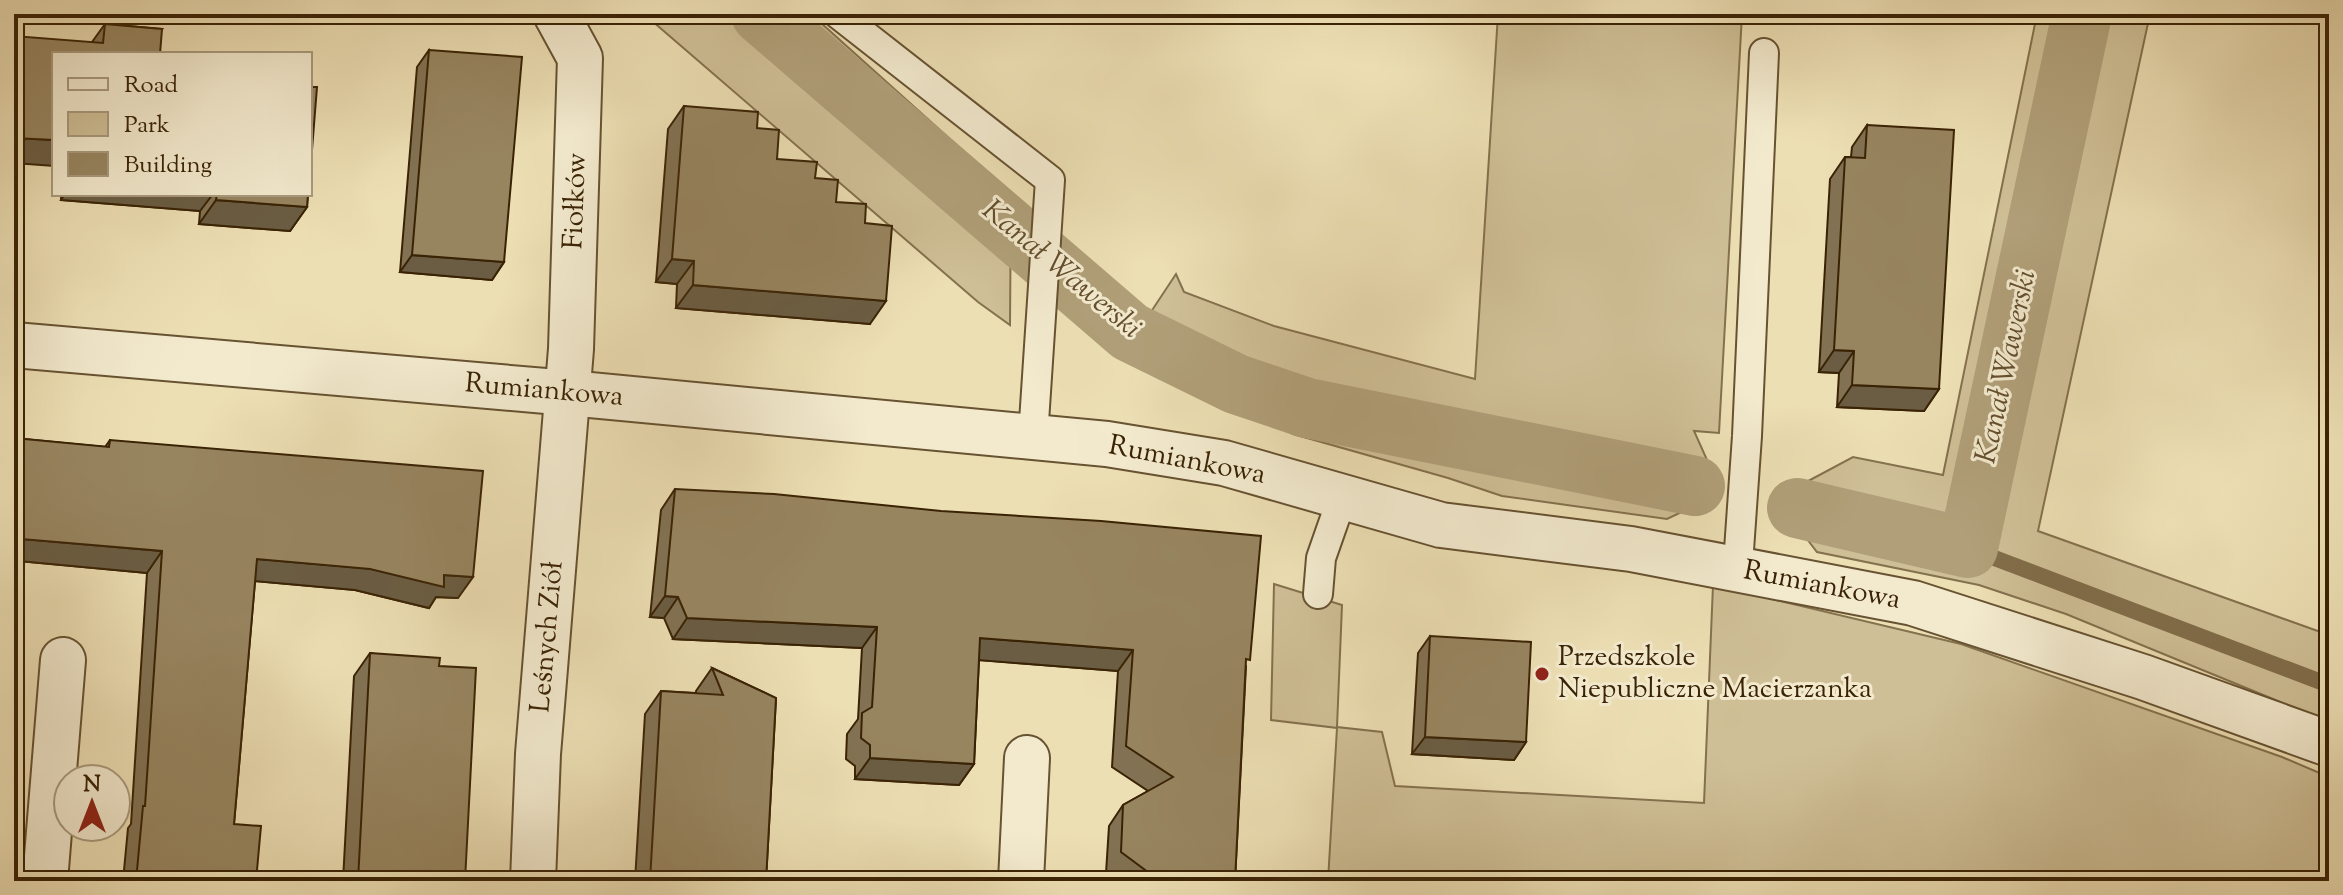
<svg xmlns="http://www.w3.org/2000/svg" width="2343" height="895" font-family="'Sorts Mill Goudy',serif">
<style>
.green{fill:#cfbf96;stroke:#84714e;stroke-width:2}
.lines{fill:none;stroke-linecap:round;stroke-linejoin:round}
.stream{stroke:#816d4a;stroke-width:16}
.canal{stroke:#b09f78;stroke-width:60}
.service-casing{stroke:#675231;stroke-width:32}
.minor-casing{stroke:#675231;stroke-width:48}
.service{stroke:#f3eace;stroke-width:28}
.minor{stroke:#f3eace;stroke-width:44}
.wall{fill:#827253;stroke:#3a2305;stroke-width:2}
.shaded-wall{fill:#6a5d43;stroke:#3a2305;stroke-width:2}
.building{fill:#978560;stroke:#3a2305;stroke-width:2}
.poi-dot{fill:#8f2418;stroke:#f3eace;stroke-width:3}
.labels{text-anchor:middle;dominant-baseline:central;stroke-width:6;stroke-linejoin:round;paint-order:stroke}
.street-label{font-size:28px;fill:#3a2305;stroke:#f3eace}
.poi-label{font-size:28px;fill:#3a2305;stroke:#f3eace;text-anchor:start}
.water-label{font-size:30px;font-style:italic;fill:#634e2d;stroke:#f3eace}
</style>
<rect width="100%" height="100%" fill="#eddfb4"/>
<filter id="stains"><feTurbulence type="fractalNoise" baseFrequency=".0025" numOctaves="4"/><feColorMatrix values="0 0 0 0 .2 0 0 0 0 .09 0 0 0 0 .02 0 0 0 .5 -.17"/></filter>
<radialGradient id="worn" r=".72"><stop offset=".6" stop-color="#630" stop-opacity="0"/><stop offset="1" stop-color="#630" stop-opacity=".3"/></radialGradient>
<g class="green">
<path d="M644 14H811L1011 194 1010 325 978 302Z"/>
<path d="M1498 14H1742L1719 433 1694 431 1712 471 1705 501 1667 519 1502 496 1448 478 1293 434 1127 348 1176 274 1184 292 1274 326 1475 379Z"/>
<path d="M2037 14H2150L2038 531 2329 635V722L2066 614 1979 585 1817 552 1794 522 1797 487 1853 457 1943 475Z"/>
<path d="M1274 584 1342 605 1337 727 1382 732 1395 786 1704 803 1713 585 1961 644 2282 757 2329 777V881H1328L1337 728 1271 720Z"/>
</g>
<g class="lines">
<path class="stream" d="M1968 548 2329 685"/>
<g class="canal">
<path d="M761 14 1130 332 1236 384 1307 408 1695 486"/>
<path d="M1797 508 1968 548 2082 14"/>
</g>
<g class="service-casing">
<g id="service">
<path d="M838 14 1050 180 1033 437"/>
<path d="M1740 570 1739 550 1747 436 1764 53"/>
<path d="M1318 594 1321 558 1342 498"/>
</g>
</g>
<g class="minor-casing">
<g id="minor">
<path d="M14 345 569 393 1107 444 1224 463 1441 525 1631 549 1913 603 2143 677 2329 744"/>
<path d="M45 881 63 660"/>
<path d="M533 881 538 754 571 349 580 58 556 14"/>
<path d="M1021 881 1027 758"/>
</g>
</g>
<use href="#service" class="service"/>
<use href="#minor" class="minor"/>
</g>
<g class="wall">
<path d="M105 24 162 29 14 163 92 42Z"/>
<path d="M429 50 504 262 492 280 400 272 417 67Z"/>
<path d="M684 106 757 128 777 159 815 178 836 202 865 223 870 324 676 308 677 284 656 282 668 129Z"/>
<path d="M1867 125 1939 389 1924 411 1837 407 1839 373 1819 372 1830 179 1845 157H1851L1852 147Z"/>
<path d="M61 194H308L307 207 290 231 199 224 200 211 61 200Z"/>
<path d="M14 438 105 447 110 440 458 598 436 597 429 608 355 590 255 581 234 824 256 881H123L128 828 131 824 147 573 19 561Z"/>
<path d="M675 489 1246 666 1235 881H1116L1106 873 1109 826 1123 805 1148 791 1112 767 1118 671 979 660 974 764 959 785 855 779V766L846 759 847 734 858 719 862 648 673 639 664 618 650 617 661 510Z"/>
<path d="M1430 636 1526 742 1514 760 1412 754 1418 653Z"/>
<path d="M370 653 439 666 465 881H343L354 676Z"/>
<path d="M712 668 776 698 766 881H635L645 714 661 691 696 693V691Z"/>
</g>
<g class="shaded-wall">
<path d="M14 138 54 140V166L14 163Z"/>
<path d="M65 194H213L200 211 61 200Z"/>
<path d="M216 200 307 207 290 231 199 224Z"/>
<path d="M412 255 504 262 492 280 400 272Z"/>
<path d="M672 259 694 261 677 284 656 282Z"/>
<path d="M693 285 886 301 870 324 676 308Z"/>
<path d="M1834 350 1854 351 1839 373 1819 372Z"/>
<path d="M1852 385 1939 389 1924 411 1837 407Z"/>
<path d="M22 539 162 551 147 573 19 561 14 569V550Z"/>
<path d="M257 559 444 575 473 577 458 598 436 597 429 608 355 590 242 580Z"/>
<path d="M665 596 678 597 664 618 650 617Z"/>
<path d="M687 618 877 627 862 648 673 639Z"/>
<path d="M980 638 1133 650 1118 671 965 659Z"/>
<path d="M1425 737 1526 742 1514 760 1412 754Z"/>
<path d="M870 758 974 764 959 785 855 779Z"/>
</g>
<g class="building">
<path d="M105 24 162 29 160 54H54V140L14 138V36L103 43Z"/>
<path d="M429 50 522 57 504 262 412 255Z"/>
<path d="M310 87H317L310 175Z"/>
<path d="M684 106 758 112 757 128 779 130 777 159 817 162 815 178 838 180 836 202 866 204 865 223 892 226 886 301 693 285 694 261 672 259Z"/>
<path d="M1867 125 1954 130 1939 389 1852 385 1854 351 1834 350 1845 157 1865 158Z"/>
<path d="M217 194H308L307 207 216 200Z"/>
<path d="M14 438 109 447 110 440 483 471 473 577 444 575V587L370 569 257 559 234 824 261 826 256 881H136L143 806H145L162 551 22 539 20 560H14Z"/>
<path d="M675 489 774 494 941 511 1101 521 1261 536 1250 660 1246 659 1235 881H1160L1121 852 1123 805 1173 777 1126 746 1133 650 980 638 974 764 870 758V745L861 738 862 713 872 707 877 627 687 618 678 597 665 596Z"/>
<path d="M1430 636 1531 642 1526 742 1425 737Z"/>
<path d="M370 653 440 658 439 666 476 668 465 881H358Z"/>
<path d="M712 668 776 698 766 881H650L661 691 723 695Z"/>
</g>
<circle class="poi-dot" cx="1542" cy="674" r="8"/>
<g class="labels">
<g class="street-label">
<text transform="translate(576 201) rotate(-88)">Fiołków</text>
<text transform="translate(544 391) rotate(5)">Rumiankowa</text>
<text transform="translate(1187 461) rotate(11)">Rumiankowa</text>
<text transform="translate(1822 586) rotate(11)">Rumiankowa</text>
<text transform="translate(548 637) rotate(-85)">Leśnych Ziół</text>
</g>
<g class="poi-label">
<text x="1558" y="658">Przedszkole<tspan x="1558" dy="32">Niepubliczne Macierzanka</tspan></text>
</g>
<g class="water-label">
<text transform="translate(1061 270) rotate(40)">Kanał Wawerski</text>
<text transform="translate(2007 367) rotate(-78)">Kanał Wawerski</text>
</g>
</g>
<rect width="2343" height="895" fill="none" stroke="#eddfb4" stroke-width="48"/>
<rect x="16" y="16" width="2311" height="863" fill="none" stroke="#3a2305" stroke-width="4"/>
<rect x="24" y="24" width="2295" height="847" fill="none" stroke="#3a2305" stroke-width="2"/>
<rect x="52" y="52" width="260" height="144" fill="#f3eace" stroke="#a99a7e" stroke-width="2"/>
<rect x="68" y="78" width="40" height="12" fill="#f3eace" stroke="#a99a7e" stroke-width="2"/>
<text x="124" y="92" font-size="24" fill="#3a2305">Road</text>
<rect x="68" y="112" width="40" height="24" fill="#cfbf96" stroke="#a99a7e" stroke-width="2"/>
<text x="124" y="132" font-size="24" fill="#3a2305">Park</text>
<rect x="68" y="152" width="40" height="24" fill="#978560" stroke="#a99a7e" stroke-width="2"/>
<text x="124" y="172" font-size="24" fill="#3a2305">Building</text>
<g transform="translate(92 803)"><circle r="38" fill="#f3eace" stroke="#a99a7e" stroke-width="2"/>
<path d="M0-6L14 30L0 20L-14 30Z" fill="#8f2418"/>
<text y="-12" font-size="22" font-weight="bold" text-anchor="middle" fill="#3a2305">N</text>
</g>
<rect width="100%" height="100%" filter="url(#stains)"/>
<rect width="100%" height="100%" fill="url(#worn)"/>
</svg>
